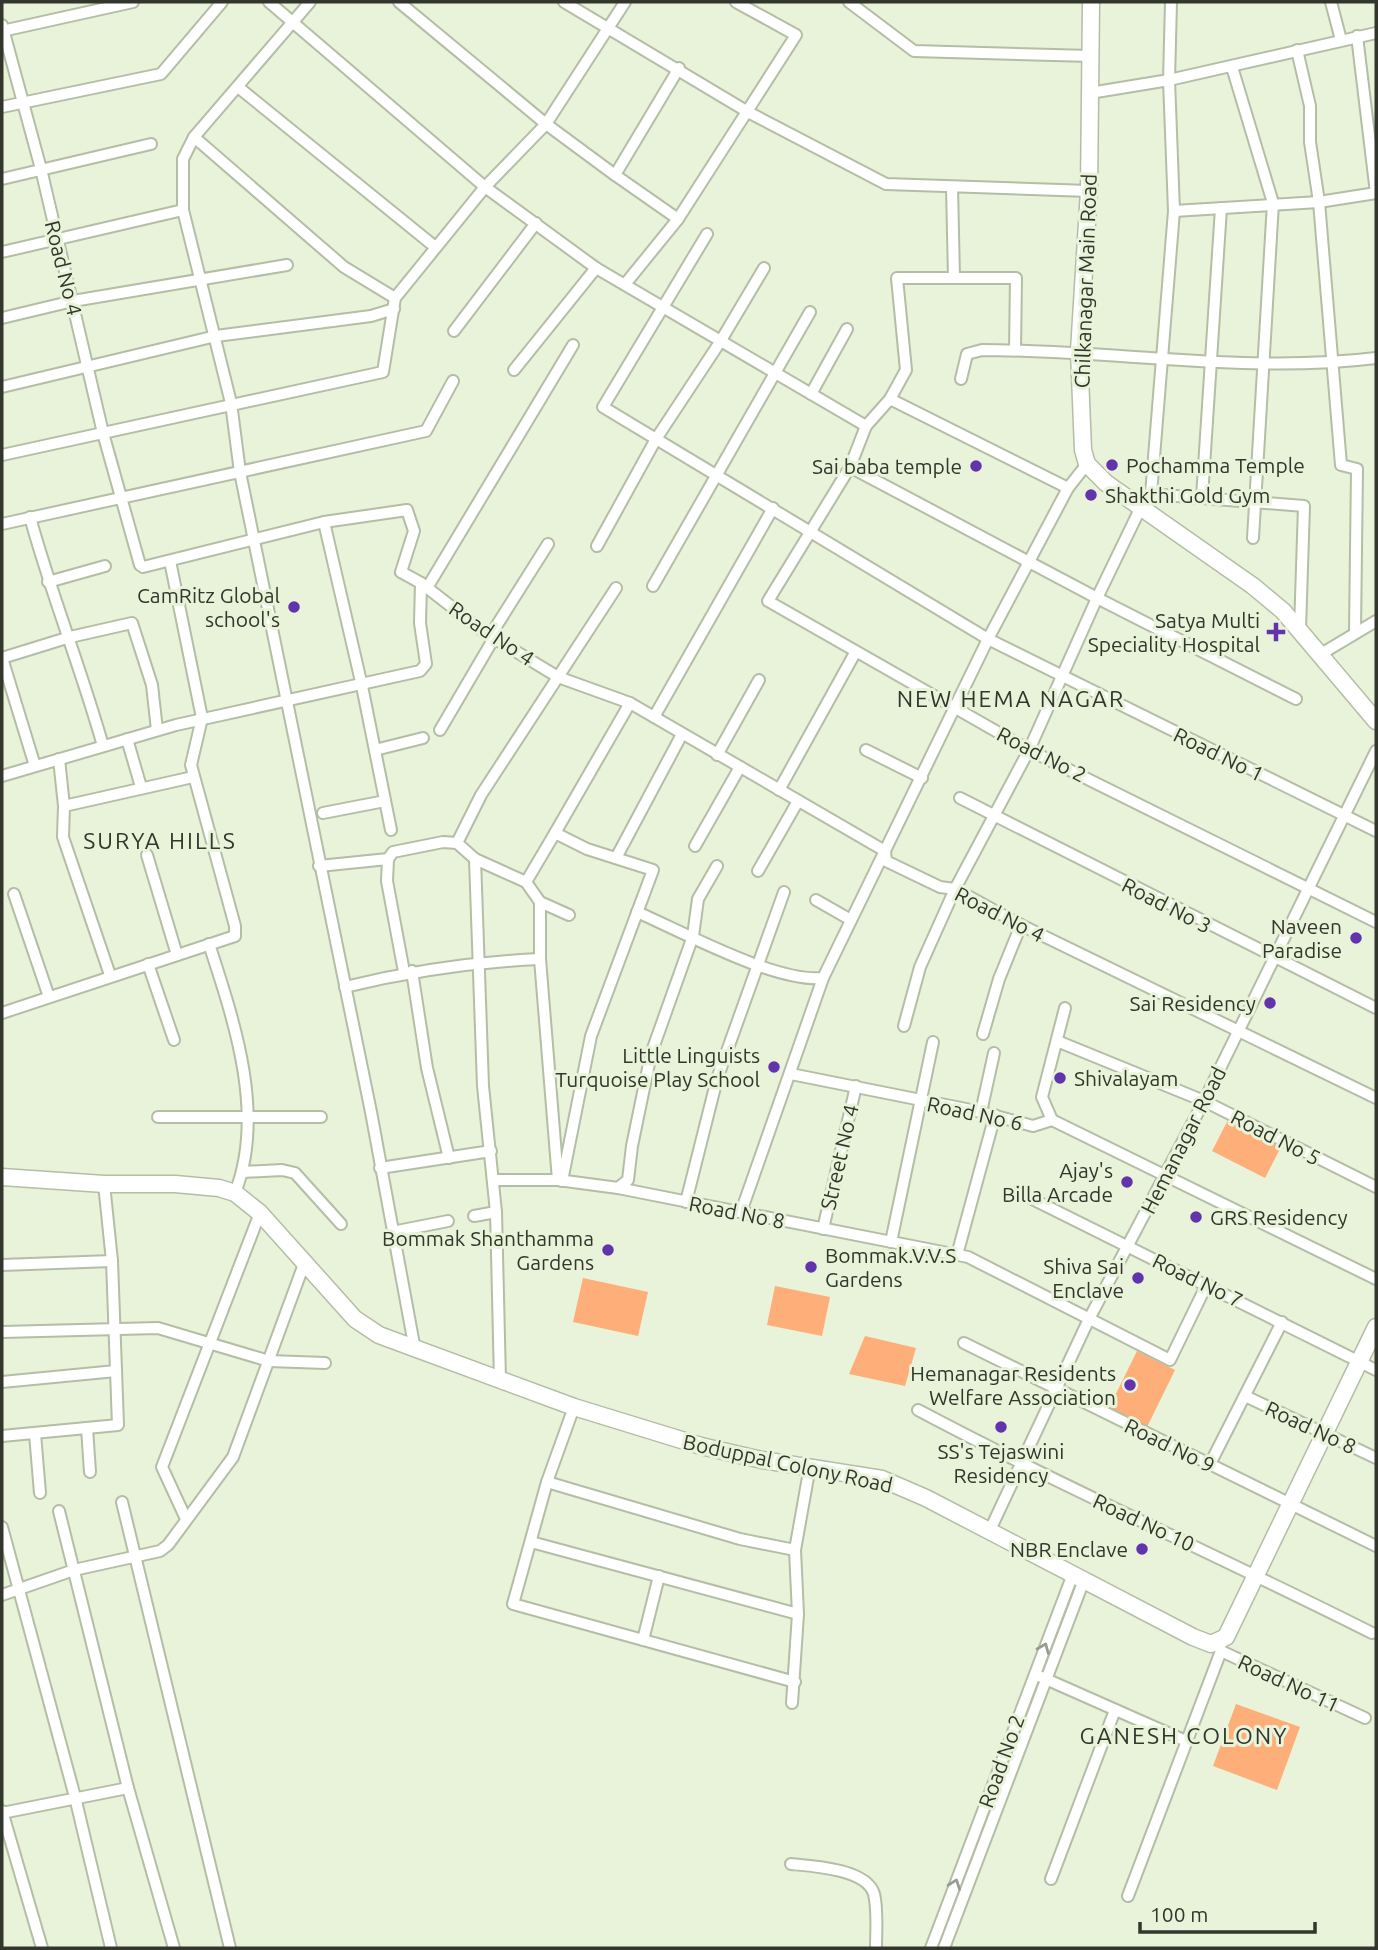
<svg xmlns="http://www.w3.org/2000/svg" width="1378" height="1950" font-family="Ubuntu,sans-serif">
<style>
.green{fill:#fdae79}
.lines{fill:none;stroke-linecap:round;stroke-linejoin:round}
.street-casing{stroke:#b4bda5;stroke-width:14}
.secondary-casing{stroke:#b4bda5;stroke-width:19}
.street{stroke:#fff;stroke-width:10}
.secondary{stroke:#fff;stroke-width:16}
.oneway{stroke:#989a96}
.poi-dot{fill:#6134ac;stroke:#e9f3d9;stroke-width:2.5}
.labels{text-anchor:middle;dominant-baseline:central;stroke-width:6;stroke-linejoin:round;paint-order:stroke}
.street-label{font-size:21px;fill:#32362c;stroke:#e9f3d9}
.poi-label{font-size:21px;fill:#32362c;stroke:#e9f3d9;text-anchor:end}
.neighbourhood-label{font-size:23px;letter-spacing:2px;fill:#32362c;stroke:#e9f3d9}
</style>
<rect width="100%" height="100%" fill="#e9f3d9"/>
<g class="green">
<path d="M1228 1120 1281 1147 1265 1178 1212 1151Z"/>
<path d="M583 1278 648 1292 638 1336 573 1322Z"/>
<path d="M775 1286 830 1297 822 1336 767 1325Z"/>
<path d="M865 1336 916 1348 905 1386 849 1374Z"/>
<path d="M1137 1351 1175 1370 1147 1427 1109 1408Z"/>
<path d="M1236 1704 1300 1727 1277 1790 1213 1766Z"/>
</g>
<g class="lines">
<g class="street-casing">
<g id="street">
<path d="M269 2 485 187 596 268 866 426"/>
<path d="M399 2 546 124 615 175"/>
<path d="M564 2 748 112 886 184 1089 191"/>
<path d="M849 2 914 51 1091 56"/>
<path d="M1331 2 1341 40"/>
<path d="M2 25 41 169 103 433 140 565 143 567 324 522 407 510 414 531 401 572 421 583 484 632 558 677 630 703 885 851 886 861 940 887 955 889 1021 925 1376 1098"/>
<path d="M2 31 133 2"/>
<path d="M1357 36 1376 193"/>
<path d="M1297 50 1310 106V142L1319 202 1341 465 1357 469 1355 632"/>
<path d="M1232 67 1273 203 1253 538"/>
<path d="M238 87 434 246"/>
<path d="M1090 93 1169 80 1376 33"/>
<path d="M2 107 161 74 222 2"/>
<path d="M194 137 344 267 395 298"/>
<path d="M2 179 151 144"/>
<path d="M952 187 954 278"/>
<path d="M183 210 231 403 240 472 371 1112 415 1350"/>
<path d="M1174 211 1319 202 1376 193"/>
<path d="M678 219 796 35 736 2"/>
<path d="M707 234 603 407 988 639 823 978 741 1212"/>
<path d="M2 252 183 210V159L194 137 310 2"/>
<path d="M626 283 678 219 615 175 679 68"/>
<path d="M2 318 73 301 287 265"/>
<path d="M454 331 536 223"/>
<path d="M1015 350 1016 278H897L906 370 890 399 866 426 850 467 768 601 1029 750 1376 922"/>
<path d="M514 370 596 268"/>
<path d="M961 379 967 354 982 350C1114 350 1246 374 1376 358"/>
<path d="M2 387 216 336 371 316 394 309"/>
<path d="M811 394 847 329"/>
<path d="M890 399 1068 488"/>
<path d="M2 455 383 372 395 298 485 187 546 124 625 2"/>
<path d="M1087 464 1068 488 988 639 1376 831"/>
<path d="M850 467 1097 598 1296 699"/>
<path d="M1151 494 1174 211 1169 80 1171 2"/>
<path d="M1202 497 1221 208"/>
<path d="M30 517C51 594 81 668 103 746"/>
<path d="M324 522 362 686 391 830"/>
<path d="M2 524 426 431 453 381"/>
<path d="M597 546 656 439 720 342 764 268"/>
<path d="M48 582 105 566"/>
<path d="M653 586 810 312"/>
<path d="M427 588 573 345"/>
<path d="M490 636 548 544"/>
<path d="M1321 654 1376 621"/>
<path d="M2 658 70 637 132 623 152 685 157 730"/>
<path d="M2 658 35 766"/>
<path d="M654 717 773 508"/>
<path d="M440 730 494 638"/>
<path d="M127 739 141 787"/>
<path d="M375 750 423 738"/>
<path d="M866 750 922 778"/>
<path d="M717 755 759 680"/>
<path d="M59 759 64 806 63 837 110 975"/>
<path d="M2 776 176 725 420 671 426 664 420 623 421 583"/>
<path d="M779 790 855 653"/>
<path d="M960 798 1376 1008"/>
<path d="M64 806 193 777"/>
<path d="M323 813 385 801"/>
<path d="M555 833 630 703"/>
<path d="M457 843 481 795 616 588"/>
<path d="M695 846 740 767"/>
<path d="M147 855 177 955"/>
<path d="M616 858 681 736"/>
<path d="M388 859 387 881 404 972"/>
<path d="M475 859 483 1086 496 1212 500 1380"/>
<path d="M319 866 388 859 393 852 443 842 457 843 475 859 526 882 540 902 569 915"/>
<path d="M758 871 798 801"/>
<path d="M526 882 555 833 587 849 653 870 591 1036 562 1181"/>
<path d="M14 894 49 997"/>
<path d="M816 900 851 920"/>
<path d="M540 902V959L558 1180 618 1188 968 1257 1170 1360 1207 1284"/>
<path d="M637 912C683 932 776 983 823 978"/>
<path d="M209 944C234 1021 266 1114 235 1193"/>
<path d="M148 964 174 1040"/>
<path d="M412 971 427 1068 449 1158"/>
<path d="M345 987C410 971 473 962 540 959"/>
<path d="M2 1013 235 936V926L191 765 202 718 170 561"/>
<path d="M904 1026 920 967 955 889 1029 750 1097 598 1140 509 1151 494 1304 506 1300 629"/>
<path d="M983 1034 999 979 1021 925"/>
<path d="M1057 1041 1204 1101 1376 1187"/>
<path d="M791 1074 981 1112 1033 1126 1052 1120 1376 1279"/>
<path d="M981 1112 994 1053"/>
<path d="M158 1117H321"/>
<path d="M1052 1120 1042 1097 1065 1008"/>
<path d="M380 1168 491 1151"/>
<path d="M243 1172 282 1170 295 1173 341 1224"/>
<path d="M495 1180H558"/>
<path d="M618 1188 628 1180 632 1146 651 1054 693 936 698 899 717 866"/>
<path d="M1018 1192 1376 1370"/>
<path d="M686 1202 717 1079 784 892"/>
<path d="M474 1216 496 1212"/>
<path d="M823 1229 856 1086"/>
<path d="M392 1232 448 1221"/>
<path d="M891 1242 933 1042"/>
<path d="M957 1255 995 1115"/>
<path d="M2 1265 112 1261"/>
<path d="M2 1332 158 1328 269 1361 325 1363"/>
<path d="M964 1343 1376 1546"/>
<path d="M2 1382 116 1371"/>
<path d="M1245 1396 1376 1458"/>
<path d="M574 1407 547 1482 513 1604 795 1682"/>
<path d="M918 1410C1067 1489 1221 1557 1372 1633"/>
<path d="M87 1428 90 1472"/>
<path d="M35 1434 40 1493"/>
<path d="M2 1436 118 1425 112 1261 104 1184"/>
<path d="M1210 1464 1282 1322"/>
<path d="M122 1502 230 1948"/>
<path d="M59 1511 128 1788 174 1948"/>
<path d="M186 1519 162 1467 260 1213"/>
<path d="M2 1527 75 1797 111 1948"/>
<path d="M990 1530 1089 1319 1204 1101 1376 751"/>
<path d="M531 1542 798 1614 795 1550 740 1539 547 1482"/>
<path d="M795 1550 810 1466"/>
<path d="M2 1595 74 1570 160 1551 168 1545 233 1457 304 1264"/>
<path d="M643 1640 659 1576"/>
<path d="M1220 1645 1221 1651 1365 1718"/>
<path d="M1039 1676 1186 1741"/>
<path d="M792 1703 798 1614"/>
<path d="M2 1811 42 1948"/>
<path d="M2 1813 128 1788"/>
<path d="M791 1864C813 1866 867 1869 874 1894 878 1910 876 1932 876 1948"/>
<path d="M1051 1879 1115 1710"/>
<path d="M1128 1896 1221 1651"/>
<path d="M931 1948 1073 1574"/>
<path d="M944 1948 1084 1580"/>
</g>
</g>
<g class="secondary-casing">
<g id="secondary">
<path d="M1091 2 1089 191 1079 351 1083 450 1087 464 1106 483 1253 586 1283 611 1376 721"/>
<path d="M2 1177 104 1184H175L219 1188 235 1193 260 1213 355 1319 379 1335 574 1407 701 1446 762 1460 882 1479 926 1498 1193 1637 1211 1644 1226 1637 1376 1327"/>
</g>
</g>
<use href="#street" class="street"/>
<use href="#secondary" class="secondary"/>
</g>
<defs><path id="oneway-chevron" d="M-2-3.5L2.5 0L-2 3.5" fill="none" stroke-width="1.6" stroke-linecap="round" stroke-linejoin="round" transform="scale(1.75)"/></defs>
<g class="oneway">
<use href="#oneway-chevron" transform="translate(1044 1648) rotate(-68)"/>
<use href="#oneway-chevron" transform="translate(955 1884) rotate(-70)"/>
</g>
<g class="poi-dot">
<circle cx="1112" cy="465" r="7"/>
<circle cx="976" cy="466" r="7"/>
<circle cx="1091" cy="495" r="7"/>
<circle cx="294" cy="607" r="7"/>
<path d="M1272.5 621.5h7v7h7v7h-7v7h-7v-7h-7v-7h7z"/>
<circle cx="1356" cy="938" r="7"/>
<circle cx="1270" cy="1003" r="7"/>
<circle cx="774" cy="1067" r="7"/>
<circle cx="1060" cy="1078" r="7"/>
<circle cx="1127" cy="1182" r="7"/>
<circle cx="1196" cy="1217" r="7"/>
<circle cx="608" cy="1250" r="7"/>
<circle cx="811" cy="1267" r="7"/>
<circle cx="1138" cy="1278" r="7"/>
<circle cx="1130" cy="1385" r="7"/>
<circle cx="1001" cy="1427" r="7"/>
<circle cx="1142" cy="1549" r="7"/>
</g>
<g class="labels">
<g class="street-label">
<text transform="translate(64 268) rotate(76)">Road No 4</text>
<text transform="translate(1085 281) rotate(-88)">Chilkanagar Main Road</text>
<text transform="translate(492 633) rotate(34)">Road No 4</text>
<text transform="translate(1042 754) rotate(27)">Road No 2</text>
<text transform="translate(1219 754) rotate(26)">Road No 1</text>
<text transform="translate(1167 905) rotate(27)">Road No 3</text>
<text transform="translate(1000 914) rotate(27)">Road No 4</text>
<text transform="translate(975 1113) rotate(12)">Road No 6</text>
<text transform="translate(1276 1137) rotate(27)">Road No 5</text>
<text transform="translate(1183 1140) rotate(-63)">Hemanagar Road</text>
<text transform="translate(839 1157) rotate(-77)">Street No 4</text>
<text transform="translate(737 1212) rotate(11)">Road No 8</text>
<text transform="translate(1198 1280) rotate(26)">Road No 7</text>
<text transform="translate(1311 1427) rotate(25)">Road No 8</text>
<text transform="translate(1170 1445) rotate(26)">Road No 9</text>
<text transform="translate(788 1463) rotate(12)">Boduppal Colony Road</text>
<text transform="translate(1144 1522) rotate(25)">Road No 10</text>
<text transform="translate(1289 1683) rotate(25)">Road No 11</text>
<text transform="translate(1001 1761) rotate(-70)">Road No 2</text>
</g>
<g class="poi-label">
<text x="1126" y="465" text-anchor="start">Pochamma Temple</text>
<text x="962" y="466">Sai baba temple</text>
<text x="1105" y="495" text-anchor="start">Shakthi Gold Gym</text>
<text x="280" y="595">CamRitz Global<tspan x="280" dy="24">school's</tspan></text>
<text x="1260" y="620">Satya Multi<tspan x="1260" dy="24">Speciality Hospital</tspan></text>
<text x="1342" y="926">Naveen<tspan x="1342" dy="24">Paradise</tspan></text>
<text x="1256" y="1003">Sai Residency</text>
<text x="760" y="1055">Little Linguists<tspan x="760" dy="24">Turquoise Play School</tspan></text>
<text x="1074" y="1078" text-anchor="start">Shivalayam</text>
<text x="1113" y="1170">Ajay's<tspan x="1113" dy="24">Billa Arcade</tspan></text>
<text x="1210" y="1217" text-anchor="start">GRS Residency</text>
<text x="594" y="1238">Bommak Shanthamma<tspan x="594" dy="24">Gardens</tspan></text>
<text x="825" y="1255" text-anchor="start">Bommak.V.V.S<tspan x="825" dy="24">Gardens</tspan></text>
<text x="1124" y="1266">Shiva Sai<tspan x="1124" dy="24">Enclave</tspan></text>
<text x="1116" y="1373">Hemanagar Residents<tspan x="1116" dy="24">Welfare Association</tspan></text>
<text x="1001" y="1451" text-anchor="middle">SS's Tejaswini<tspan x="1001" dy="24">Residency</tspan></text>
<text x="1128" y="1549">NBR Enclave</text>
</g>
<g class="neighbourhood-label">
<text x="1011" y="698">NEW HEMA NAGAR</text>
<text x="160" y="840">SURYA HILLS</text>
<text x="1184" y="1735">GANESH COLONY</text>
</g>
</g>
<rect width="1378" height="1950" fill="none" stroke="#32362c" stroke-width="7"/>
<path d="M1140 1922v10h175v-10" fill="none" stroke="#32362c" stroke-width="3.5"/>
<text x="1150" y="1922" font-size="21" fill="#32362c" stroke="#e9f3d9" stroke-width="5" paint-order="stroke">100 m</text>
</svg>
